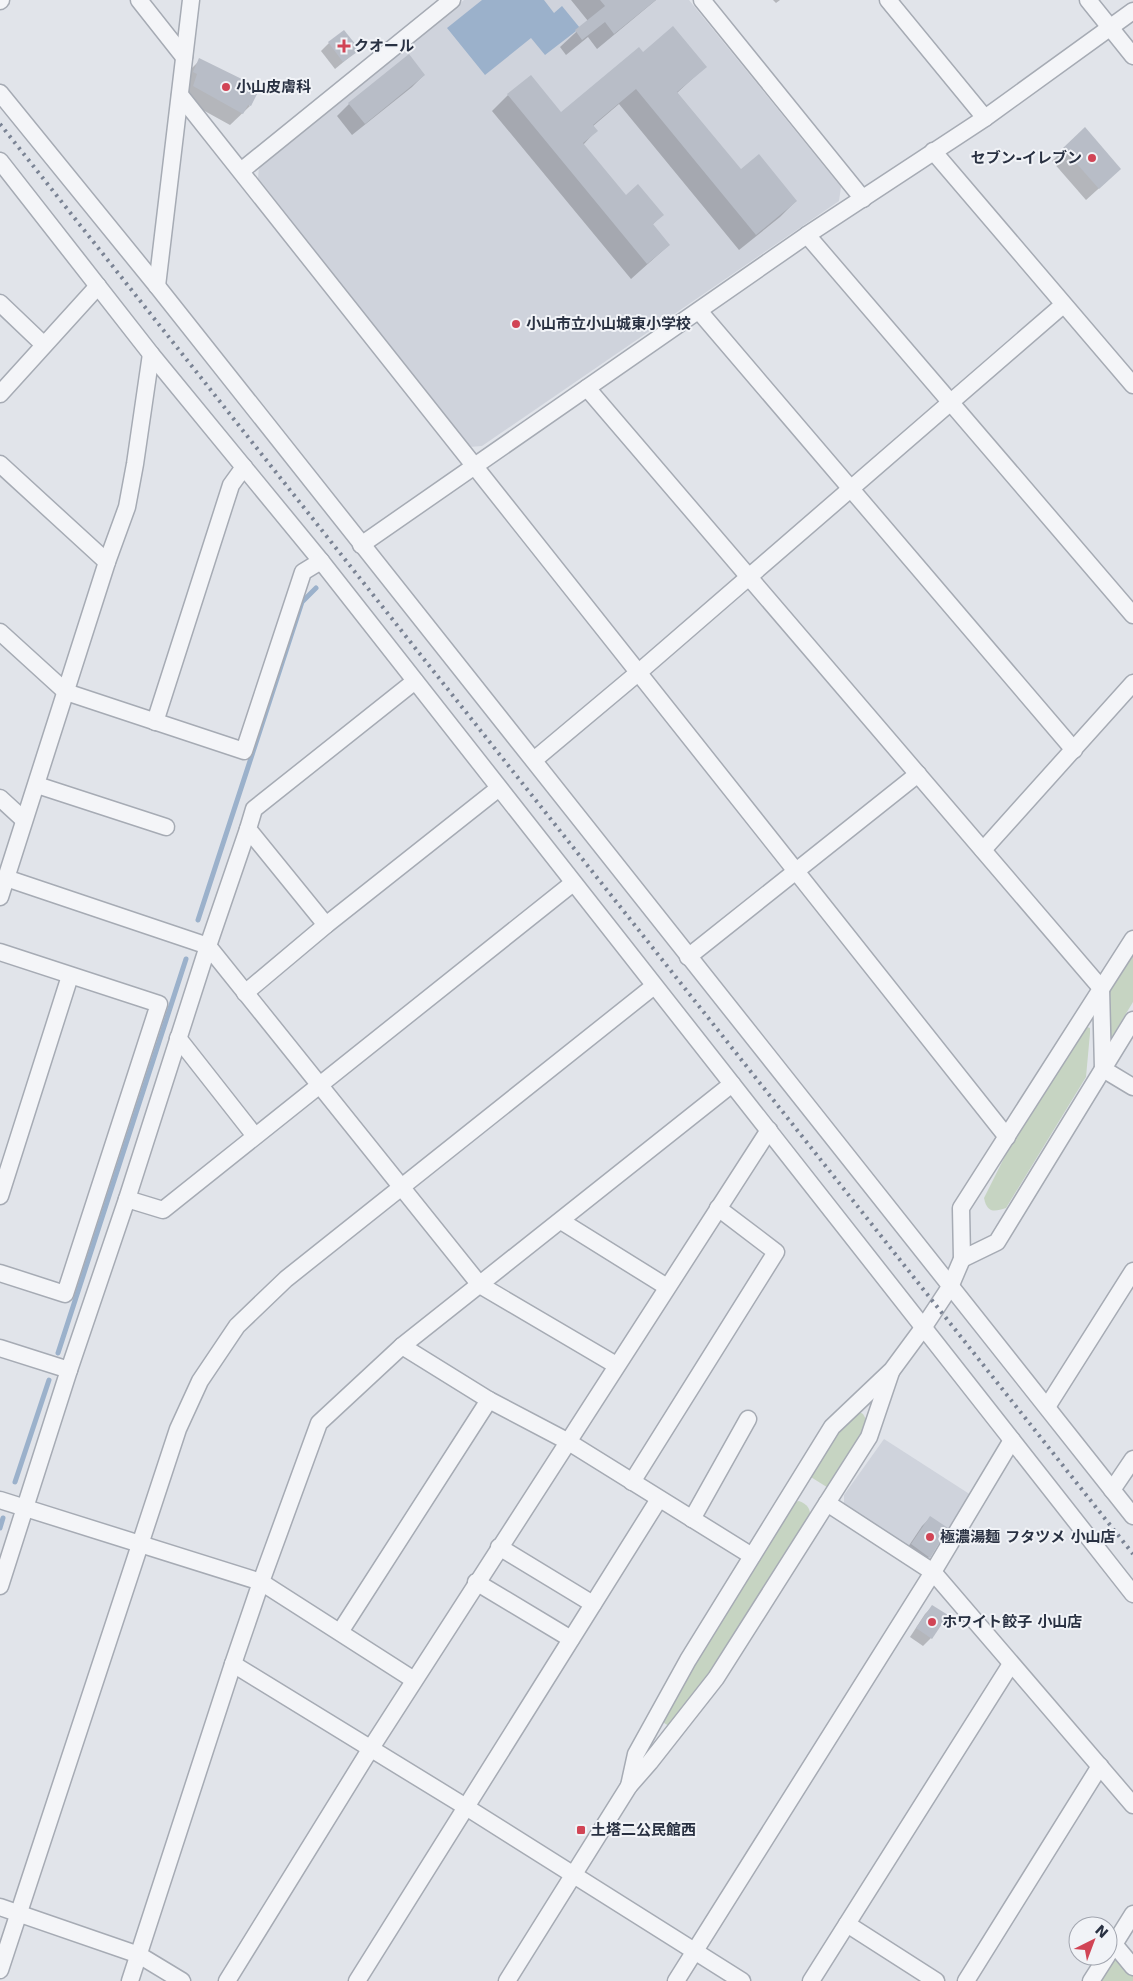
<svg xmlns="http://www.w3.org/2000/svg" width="1133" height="1981" font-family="'DejaVu Sans','Noto Sans JP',sans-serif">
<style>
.built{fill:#cfd3dc}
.green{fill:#c6d4c2}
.water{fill:#9bb1cb}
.shadow{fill:#0003}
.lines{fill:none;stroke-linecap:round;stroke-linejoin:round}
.stream{stroke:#9bb1cb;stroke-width:5}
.building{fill:#b8bdc7}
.minor-casing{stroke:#a6abb4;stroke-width:19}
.minor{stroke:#f4f5f8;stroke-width:16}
.rail{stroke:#7a8394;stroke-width:4;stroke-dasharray:2.5 5;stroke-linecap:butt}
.poi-dot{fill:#d14455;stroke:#f1f3f7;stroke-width:2}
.labels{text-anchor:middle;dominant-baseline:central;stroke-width:4;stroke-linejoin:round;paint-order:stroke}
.poi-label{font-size:15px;font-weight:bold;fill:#293142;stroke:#f1f3f7;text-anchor:start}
</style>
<rect width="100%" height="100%" fill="#e1e4ea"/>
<g class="built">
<path d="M464 0H689L841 187 839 201 482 446 469 447 258 179 259 166Z"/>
<path d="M884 1439 971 1495 928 1561 844 1511V1495Z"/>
</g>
<g class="green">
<path d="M1133 956V1002L1107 1045 1109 993Z"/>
<path d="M1087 1027 1090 1028V1033L1086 1077 1006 1208C994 1212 987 1213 984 1198L1006 1154Z"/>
<path d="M858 1411 863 1414 867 1421 863 1438 830 1489 806 1474 834 1431Z"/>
<path d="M799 1501C809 1505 811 1510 810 1521L709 1679 672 1728 661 1721 789 1503Z"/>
<path d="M1114 1959H1122L1133 1972V1981H1100Z"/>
</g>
<path class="water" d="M482 0H544L554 13 562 6 580 28 545 55 531 38 485 75 447 28Z"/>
<g class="shadow">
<path d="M571 0H656L597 49 588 37 566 55 560 47 588 21Z"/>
<path d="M773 0H780L776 3Z"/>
<path d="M329 43 358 50 335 69 321 51Z"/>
<path d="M642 53 705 67 677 93 741 171 796 201 780 217 739 250 619 104 592 127 596 131 583 145 625 197 662 215 652 225 669 245 631 279 492 111 508 95 561 113Z"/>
<path d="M200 60 250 106 230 125 181 98 188 72Z"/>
<path d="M424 75 412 87 352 135 337 116 349 104Z"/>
<path d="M1064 149 1107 181 1086 200 1052 161Z"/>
<path d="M930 1518 929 1557 921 1565 904 1553 922 1526Z"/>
<path d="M933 1606 931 1638 923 1646 910 1637 925 1614Z"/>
</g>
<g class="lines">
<g class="stream">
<path d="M198 920 302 602 316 588"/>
<path d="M58 1353 186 959"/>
<path d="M15 1482 49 1380"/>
<path d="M0 1528 3 1518"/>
</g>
</g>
<g class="building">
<path d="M600 0H656L614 34 605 22 582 40 575 30 605 6Z"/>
<path d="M673 26 707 67 677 92 741 169 759 154 797 201 756 235 636 89 593 125 598 131 583 143 626 195 638 184 664 215 653 224 670 245 647 264 507 94 531 75 561 112 639 47 643 52Z"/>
<path d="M344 30 360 50 343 62 328 42Z"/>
<path d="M409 54 425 75 365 124 348 103Z"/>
<path d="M199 58 260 88 251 106 248 105 243 114 193 86 197 74 193 72Z"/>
<path d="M1085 127 1121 169 1099 189 1063 148Z"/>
<path d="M930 1516 948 1528 930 1558 911 1544Z"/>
<path d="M932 1605 948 1615 932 1639 916 1628Z"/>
</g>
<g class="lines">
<g class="minor-casing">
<g id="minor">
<path d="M139 0 184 57"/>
<path d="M702 0 863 199"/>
<path d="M888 0 985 118"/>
<path d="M1088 0 1133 56"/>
<path d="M0 1 1 0"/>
<path d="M0 93 157 286 1133 1516"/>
<path d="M180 95 1007 1137"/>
<path d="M933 151 1133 385"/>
<path d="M0 161 151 354 321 561 1133 1594"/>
<path d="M241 171 452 0"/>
<path d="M807 235 1133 615"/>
<path d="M157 286 191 0"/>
<path d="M0 303 44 345"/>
<path d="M699 311 1074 750"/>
<path d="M587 388 1101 988 1103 1069 1133 1087"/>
<path d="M0 394 98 286"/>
<path d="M0 464 107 562"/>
<path d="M361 545 807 235 985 118 1133 11"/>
<path d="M0 632 66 692 244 751 303 572 321 561"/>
<path d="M155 722 231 485 244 467"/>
<path d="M534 760 639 672 1063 305"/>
<path d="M37 785 166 827"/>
<path d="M0 798 24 820"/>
<path d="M983 850 1133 683"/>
<path d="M6 878 208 946 480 1285 616 1365"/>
<path d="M0 897 107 562 127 507 135 464 151 354"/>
<path d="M326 925 248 829 254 809 415 681"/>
<path d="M0 952 159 1004 65 1294 0 1273"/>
<path d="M688 957 918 774"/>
<path d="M245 993 326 925 499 788"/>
<path d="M178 1038 255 1136"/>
<path d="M0 1196 70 976"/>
<path d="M127 1199 163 1210 573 883"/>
<path d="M561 1221 667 1287"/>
<path d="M962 1259 997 1242 1133 1020"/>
<path d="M402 1346 489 1400 567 1441 752 1556"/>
<path d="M0 1348 69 1370"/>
<path d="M1047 1407 1133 1271"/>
<path d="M632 1482 776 1252 718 1208"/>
<path d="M1112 1490 1133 1459"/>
<path d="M0 1500 261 1582 233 1664 130 1981"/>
<path d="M827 1503 933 1572 1133 1805"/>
<path d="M692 1519 748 1419"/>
<path d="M499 1547 593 1604"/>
<path d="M476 1582 571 1639"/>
<path d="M0 1586 69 1370 127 1199 208 946 248 829"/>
<path d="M340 1632 489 1400"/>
<path d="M233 1664 466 1807 742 1981"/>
<path d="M414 1680 261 1582 319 1423 402 1346 732 1084"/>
<path d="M629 1786 636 1754 688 1660 832 1427 892 1370 923 1328 950 1287 962 1259 961 1208 1133 939"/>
<path d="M0 1907 139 1955 182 1981"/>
<path d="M847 1924 936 1981"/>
<path d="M1114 1944 1133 1967"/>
<path d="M1108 1954 1133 1914"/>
<path d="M0 1970 178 1429 200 1381 237 1326 286 1279 654 986"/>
<path d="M227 1981 371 1748 769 1130"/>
<path d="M357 1981 659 1499"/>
<path d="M507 1981 629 1786 650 1762 716 1678 827 1503 869 1437 891 1372"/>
<path d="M676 1981 933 1572 1012 1440"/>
<path d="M811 1981 1011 1664"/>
<path d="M966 1981 1100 1766"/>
<path d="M1091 1981 1107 1956"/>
</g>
</g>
<use href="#minor" class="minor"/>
<path class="rail" d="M0 124 1133 1554"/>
</g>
<g class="poi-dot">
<path d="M341.5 38.5h5v5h5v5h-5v5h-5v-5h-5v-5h5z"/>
<circle cx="226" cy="87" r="5"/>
<circle cx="1092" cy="158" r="5"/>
<circle cx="516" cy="324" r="5"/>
<circle cx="930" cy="1537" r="5"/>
<circle cx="932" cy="1622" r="5"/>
<rect x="576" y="1825" width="10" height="10" rx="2.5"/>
</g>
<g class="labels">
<g class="poi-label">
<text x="354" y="46">クオール</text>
<text x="236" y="87">小山皮膚科</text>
<text x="1082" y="158" text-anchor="end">セブン-イレブン</text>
<text x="526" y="324">小山市立小山城東小学校</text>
<text x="940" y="1537">極濃湯麺 フタツメ 小山店</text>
<text x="942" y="1622">ホワイト餃子 小山店</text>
<text x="591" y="1830">土塔二公民館西</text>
</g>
</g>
<g transform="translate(1093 1941) rotate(42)"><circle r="24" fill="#f1f3f7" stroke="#a1a5af"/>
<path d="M0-4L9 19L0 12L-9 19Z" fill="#d14455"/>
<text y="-8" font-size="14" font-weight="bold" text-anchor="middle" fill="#293142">N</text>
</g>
</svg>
